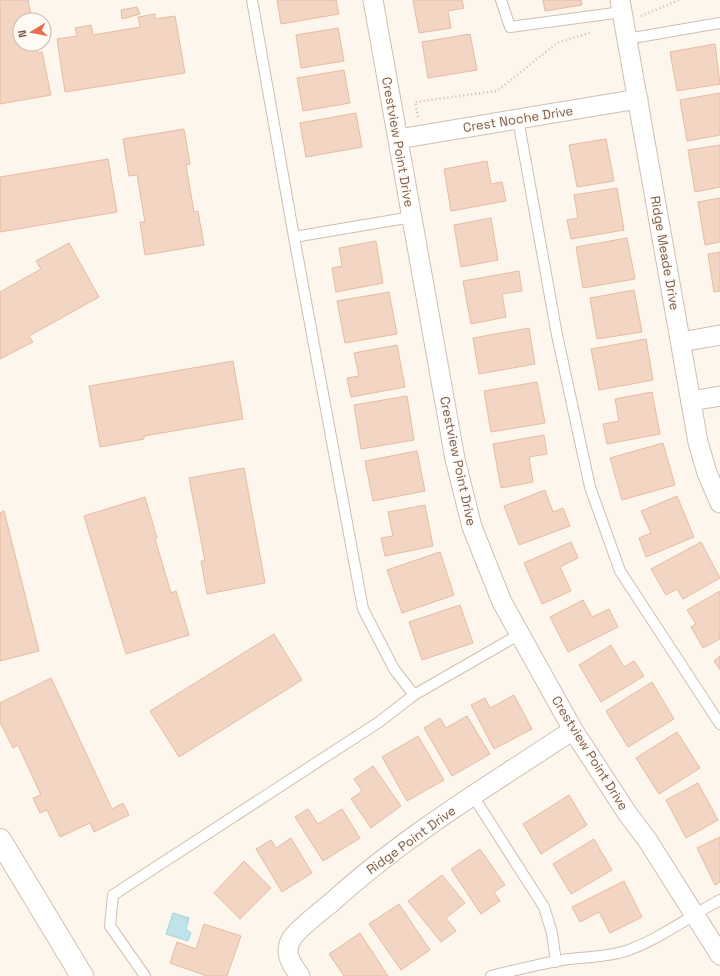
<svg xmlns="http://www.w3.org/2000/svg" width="720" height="976" font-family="'Space Grotesk',sans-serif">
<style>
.water{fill:#bfe3e8;stroke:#a5d3da}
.building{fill:#f3d5c3;stroke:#e6bba3}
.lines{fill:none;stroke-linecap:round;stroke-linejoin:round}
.lane-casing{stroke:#d1beb0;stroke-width:12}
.street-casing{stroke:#d1beb0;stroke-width:21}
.secondary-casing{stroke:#d6c0b0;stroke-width:24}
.path{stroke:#d9b8a5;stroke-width:2.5;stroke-dasharray:1 3;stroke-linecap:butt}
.lane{stroke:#fff;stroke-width:10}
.street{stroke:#fff;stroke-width:19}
.secondary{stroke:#fff;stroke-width:22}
.labels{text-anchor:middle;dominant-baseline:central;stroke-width:3;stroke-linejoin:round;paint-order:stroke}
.street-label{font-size:13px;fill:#7a5c4d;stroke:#fffaf3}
</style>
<rect width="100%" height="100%" fill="#fdf6ec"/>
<path class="water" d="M173 913 189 918 186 929 191 933 188 941 166 934Z"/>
<g class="building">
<path d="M0 0H28L32 20H20V44H36L38 53 42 52 51 95 0 104Z"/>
<path d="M277 0H336L339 14 281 24Z"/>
<path d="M413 0H462L464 8 448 11 451 28 419 33Z"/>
<path d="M543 0H581L582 5 545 11Z"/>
<path d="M137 7 140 14 122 19 121 10Z"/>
<path d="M155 14V19L175 16 185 73 65 92 57 39 77 36 75 28 91 25 93 35 140 27 138 17Z"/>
<path d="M338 28 344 61 301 68 296 35Z"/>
<path d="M470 34 477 70 428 78 422 42Z"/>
<path d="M715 44 720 84 677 91 670 52Z"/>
<path d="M344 70 350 103 303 111 297 78Z"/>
<path d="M720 93V135L687 141 680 100Z"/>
<path d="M356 113 362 147 306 157 300 123Z"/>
<path d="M184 129 190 164 186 165 194 212 198 211 204 245 145 255 140 222H145L137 175 129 176 123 139Z"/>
<path d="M606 139 614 181 577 187 569 145Z"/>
<path d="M720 145V187L695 192 688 150Z"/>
<path d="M108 159 117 212 0 232V177Z"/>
<path d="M487 161 491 184 502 182 506 201 451 211 444 169Z"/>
<path d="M617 188 624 230 571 239 567 220 578 218 574 195Z"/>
<path d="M720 198V242L705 245 698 202Z"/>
<path d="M491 218 498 260 461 267 454 225Z"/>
<path d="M627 238 635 279 583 288 576 247Z"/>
<path d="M376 241 383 283 336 292 332 268 342 266 339 248Z"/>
<path d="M69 243 99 297 29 336 33 342 0 359V292L41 269 36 261Z"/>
<path d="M720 252V291L714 292 708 254Z"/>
<path d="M519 271 522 291 502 294 506 317 471 324 463 281Z"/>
<path d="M634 290 642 332 597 339 590 298Z"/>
<path d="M389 292 397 334 345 343 337 301Z"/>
<path d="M529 328 535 364 479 374 473 338Z"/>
<path d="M646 339 653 380 599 390 591 349Z"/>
<path d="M397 345 405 387 351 397 347 378 359 376 354 353Z"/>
<path d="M233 361 243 419 144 436V439L100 447 89 386Z"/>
<path d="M537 382 545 423 491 432 484 391Z"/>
<path d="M652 392 660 434 607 444 603 424 619 421 615 399Z"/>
<path d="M407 396 414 440 361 449 354 405Z"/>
<path d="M544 435 547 454 529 457 533 482 501 488 493 444Z"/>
<path d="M663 443 675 485 622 500 610 458Z"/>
<path d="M417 451 425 491 373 501 365 461Z"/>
<path d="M244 468 265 583 207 594 201 561H205L189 478Z"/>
<path d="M545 490 553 512 563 508 570 526 519 545 504 506Z"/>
<path d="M677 496 694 537 646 557 639 538 651 533 641 511Z"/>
<path d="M145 497 157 538 155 539 171 593 176 591 189 635 126 654 84 516Z"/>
<path d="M425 505 433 546 385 556 381 538 393 536 388 512Z"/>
<path d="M4 511 39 651 0 661V513Z"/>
<path d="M571 542 578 558 560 567 571 591 542 604 524 563Z"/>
<path d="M701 542 720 578 683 599 677 589 666 595 651 569Z"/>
<path d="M440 552 454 595 402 613 387 570Z"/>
<path d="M720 591V639L703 648 691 627 696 624 687 610Z"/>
<path d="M583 600 592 617 609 609 618 627 568 652 550 617Z"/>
<path d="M460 605 473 643 422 660 409 622Z"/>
<path d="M274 634 302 680 179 757 150 711Z"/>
<path d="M611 645 624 667 634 661 644 676 601 702 579 665Z"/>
<path d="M720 656V670L714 661Z"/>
<path d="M51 678 112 809 123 803 129 815 94 832 90 823 60 837 47 810 40 813 33 798 41 795 18 745 13 748 0 722V703Z"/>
<path d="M652 682 674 719 628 747 606 711Z"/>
<path d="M514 695 532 729 494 749 471 705 485 698 490 708Z"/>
<path d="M467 716 490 754 452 776 424 728 440 718 446 728Z"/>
<path d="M677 732 700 768 659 794 636 758Z"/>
<path d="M418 736 444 780 407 801 382 757Z"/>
<path d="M373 766 401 806 371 828 351 799 362 791 354 779Z"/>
<path d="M698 783 718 820 686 838 666 800Z"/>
<path d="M569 795 587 825 541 854 523 824Z"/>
<path d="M308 809 318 824 342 809 360 838 323 861 295 817Z"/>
<path d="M720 837V882L715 885 697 848Z"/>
<path d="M291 838 312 873 282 892 256 849 271 840 276 848Z"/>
<path d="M594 839 612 870 571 894 553 864Z"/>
<path d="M480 849 505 885 494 892 500 901 481 914 451 869Z"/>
<path d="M244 861 271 888 240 919 214 893Z"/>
<path d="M442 875 465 903 446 918 456 931 441 942 408 901Z"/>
<path d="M624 881 642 917 610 933 599 912 580 922 572 907Z"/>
<path d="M399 904 430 950 401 970 369 924Z"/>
<path d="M204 924 241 936 227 976H207L170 963 177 942 196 949Z"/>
<path d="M360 933 388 976H344L329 954Z"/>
</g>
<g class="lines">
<g class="lane-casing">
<g id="lane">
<path d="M252 0 294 237 412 217"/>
<path d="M501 0 510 27 622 12"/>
<path d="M627 39 720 23"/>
<path d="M518 119 557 335 590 487 620 571 720 724"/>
<path d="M294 237 363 609 394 669 414 695 520 634"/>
<path d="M473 796 544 907 552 933 556 962"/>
<path d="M145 976 110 926 113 895 379 722 414 695"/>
<path d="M491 976C517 970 542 963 569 959 588 957 607 957 626 951 658 940 690 916 720 900"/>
</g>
</g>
<g class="street-casing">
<g id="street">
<path d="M373 0 455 459 472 527 502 602 573 730 627 813 648 841 720 955"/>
<path d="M620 0 698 442 707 473 720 503"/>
<path d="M398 139 638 99"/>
<path d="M681 342 720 335"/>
<path d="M691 401 720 396"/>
<path d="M300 976C291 964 283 952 292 938 299 928 321 911 331 903 404 836 490 785 573 730"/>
</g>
</g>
<g class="secondary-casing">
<path id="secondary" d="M0 840 82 976"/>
</g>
<g class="path">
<path d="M641 16 679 0"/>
<path d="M418 117 415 102 497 91 557 43 592 32"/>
</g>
<use href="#lane" class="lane"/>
<use href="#street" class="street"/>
<use href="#secondary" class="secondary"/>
</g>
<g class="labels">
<g class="street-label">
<text transform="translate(518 119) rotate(-9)">Crest Noche Drive</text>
<text transform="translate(398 142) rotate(80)">Crestview Point Drive</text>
<text transform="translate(665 253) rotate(80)">Ridge Meade Drive</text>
<text transform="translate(458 461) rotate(78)">Crestview Point Drive</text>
<text transform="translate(590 753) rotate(58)">Crestview Point Drive</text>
<text transform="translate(411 840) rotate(-36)">Ridge Point Drive</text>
</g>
</g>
<g transform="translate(32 32) rotate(260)"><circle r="19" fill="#fffaf3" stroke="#cabbb1"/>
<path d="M0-3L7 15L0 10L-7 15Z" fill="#e76f51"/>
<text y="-6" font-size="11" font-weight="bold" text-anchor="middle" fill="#7a5c4d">N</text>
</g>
</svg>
